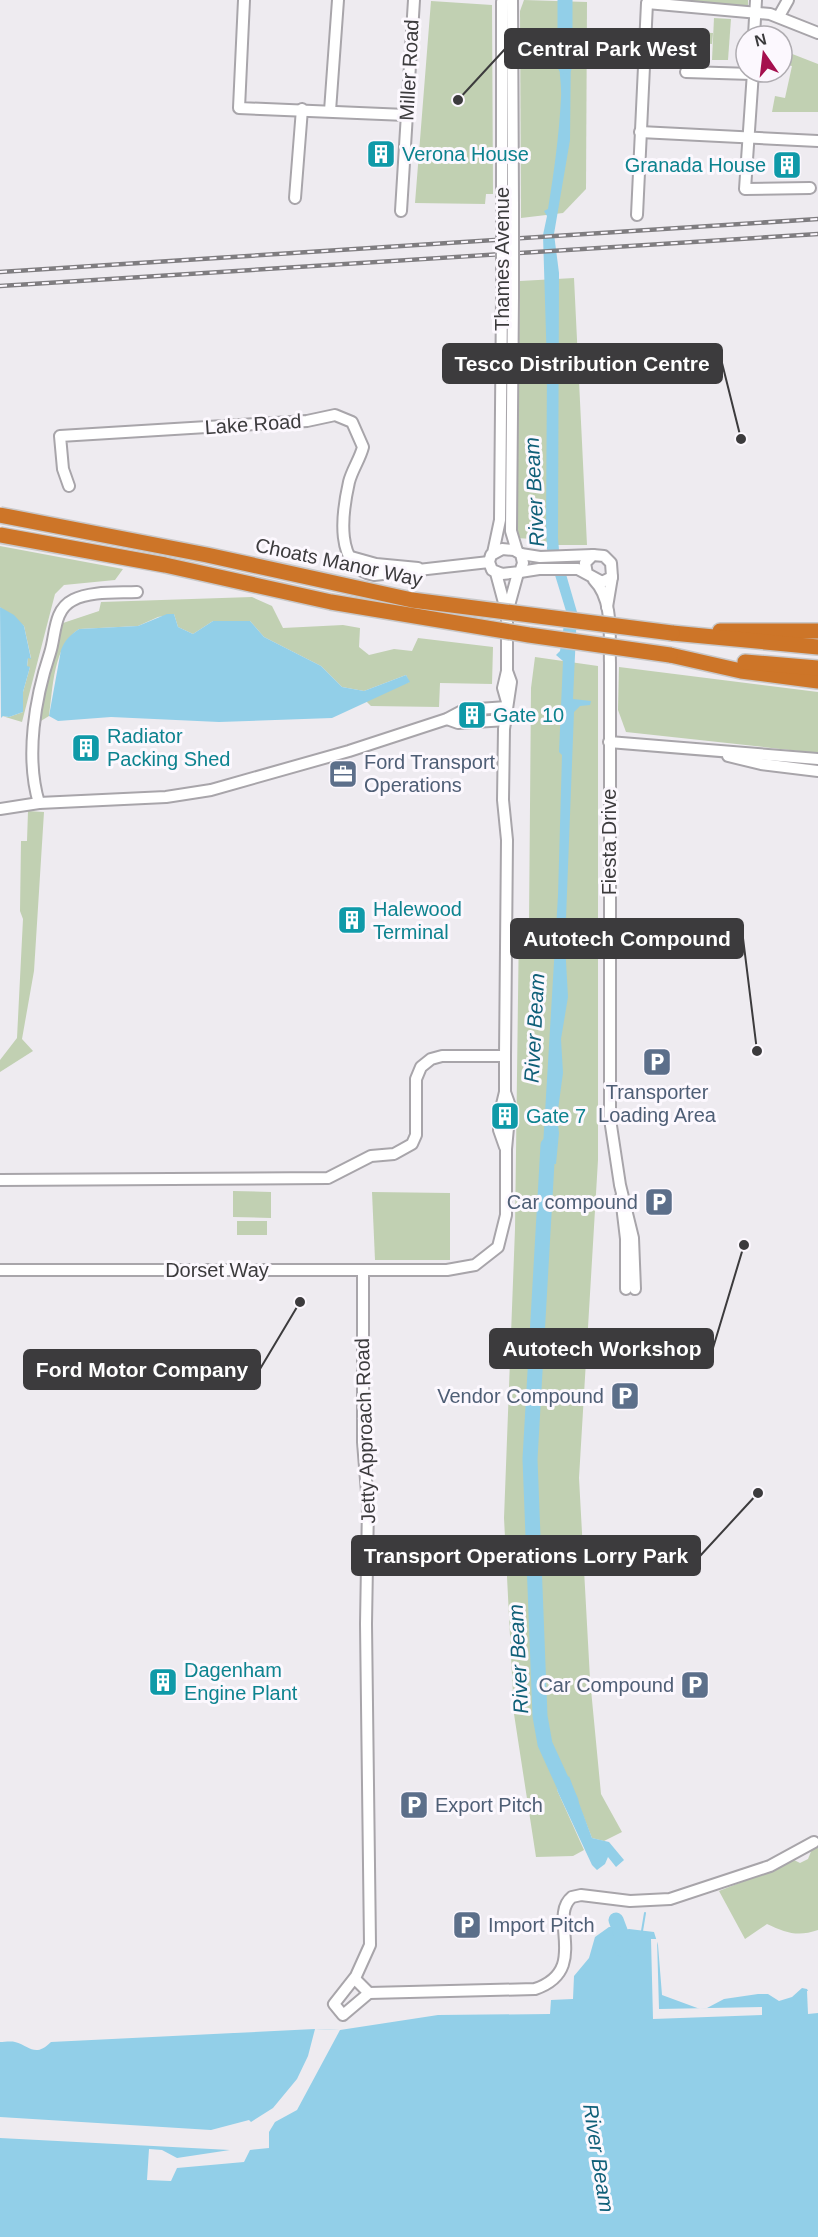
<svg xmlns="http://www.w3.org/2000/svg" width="818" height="2237" font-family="Arial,sans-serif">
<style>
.green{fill:#c1d0b2}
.water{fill:#92cfe8}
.pier{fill:#eeebf0}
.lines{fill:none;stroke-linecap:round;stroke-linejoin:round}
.stream{stroke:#92cfe8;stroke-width:2}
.river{stroke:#92cfe8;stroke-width:15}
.minor-casing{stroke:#a8a5aa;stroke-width:14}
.highway-casing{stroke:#c8c8c9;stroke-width:18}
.minor{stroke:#fff;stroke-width:10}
.highway{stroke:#cd7528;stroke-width:15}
.rail-casing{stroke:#7f7d80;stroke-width:4.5}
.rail{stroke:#fcf8fe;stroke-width:2;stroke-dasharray:7;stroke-linecap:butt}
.minor-bridge-casing{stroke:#a8a5aa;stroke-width:14;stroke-linecap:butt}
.highway-bridge-casing{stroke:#c8c8c9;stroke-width:18;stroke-linecap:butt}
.minor-bridge{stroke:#fff;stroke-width:10}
.highway-bridge{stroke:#cd7528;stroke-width:15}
.labels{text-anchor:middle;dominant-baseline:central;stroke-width:6;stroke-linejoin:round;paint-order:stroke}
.street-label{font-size:20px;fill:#3c3b3d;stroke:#fcf8fe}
.culture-label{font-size:20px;fill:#0d838f;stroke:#fcf8fe;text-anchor:start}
.service-label{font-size:20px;fill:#4e5e75;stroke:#fcf8fe;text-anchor:start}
.water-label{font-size:21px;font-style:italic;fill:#0f5f78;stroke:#fcf8fe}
.leader{fill:none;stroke:#3c3b3d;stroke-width:2}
.callout-dot{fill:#3c3b3d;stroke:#fcf8fe;stroke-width:2}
.callout{fill:#3c3b3d;stroke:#3c3b3d;stroke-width:2}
.callout-label{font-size:21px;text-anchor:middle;font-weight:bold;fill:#fff}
</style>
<rect width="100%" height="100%" fill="#eeebf0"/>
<g class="green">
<path d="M524 0 587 2 586 189 563 213 521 218 520 11Z"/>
<path d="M684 0H748V7L684 5Z"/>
<path d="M431 1 492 5 493 194H486L485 204 415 203Z"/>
<path d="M714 18 731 19 728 60H712Z"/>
<path d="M685 32 713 33 712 44 684 42Z"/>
<path d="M782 50 818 64V112H772L775 96 785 98 792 66 782 64Z"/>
<path d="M574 278 587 545H541L533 539 516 538 520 281Z"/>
<path d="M0 546 123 569 115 580 64 585 55 594 22 722 2 716 9 717 23 712V692L30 667H27L28 658H31L24 626 0 607Z"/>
<path d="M252 597 272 606 283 628 343 625 360 628 359 647 369 655 394 649 412 651 418 638 493 647 492 684 440 683 439 707 371 706 365 700 409 682 406 675 364 691 342 687 321 666 264 637 250 621H213L193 634 178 627 174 614 158 617 138 626 79 629C53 646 53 688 49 716L36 724 63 623 99 611 101 602Z"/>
<path d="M535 657 598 666V1160L579 1478 590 1679 601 1794 622 1832 604 1841 592 1838 568 1777 557 1790 584 1850 573 1856 536 1857 514 1714 504 1518 515 1229 519 921 529 924 531 688Z"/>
<path d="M619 667 818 692V753L626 732 618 710Z"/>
<path d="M28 811 44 812 34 971 22 1039 33 1051 0 1072V1060L17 1038 23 919 20 911 21 841H27Z"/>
<path d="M233 1191 271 1192V1218L233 1217Z"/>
<path d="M372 1192 450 1193V1260H375Z"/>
<rect x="237" y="1221" width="30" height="14"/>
<path d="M818 1847V1930C798 1937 786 1933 767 1924L745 1939 719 1891 767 1872 792 1859 800 1863 808 1859 812 1849Z"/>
</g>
<g class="water">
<path d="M571 46 570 140 554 234 559 273 558 538 559 550 577 612 573 699 591 701 590 705 580 706 574 712 565 944 568 997 561 1039 563 1073 557 1117 559 1133 556 1164 542 1163 558 895 562 755 559 752 563 661 556 655 560 651 566 611 547 549 546 531 547 367 543 235 547 216 544 211 548 209C554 172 559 136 561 98 562 81 557 65 560 48Z"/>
<path d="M0 607 14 615 24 626 31 659 28 658 27 666 30 667 23 692V712L9 717 3 716 1 718Z"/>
<path d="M167 614H174L178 627 193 634 213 621H250L264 637 321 666 342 687 364 691 406 675 410 682 332 718 219 722 111 717 58 721 49 716 61 650C65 640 70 635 79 629L138 626Z"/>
<path d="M569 1776 592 1838 609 1842 624 1860 616 1867 608 1857 605 1864 597 1870 592 1865 557 1790Z"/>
<path d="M609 1927H613L615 1933 629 1929 654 1932 658 1945 662 1995 700 2009 707 2008 724 1999 758 1994H768L779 2001 792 1997 802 1988 807 1989 808 1991H818V2237H0V2042C4 2042 11 2041 15 2042 30 2046 35 2058 51 2042L315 2029 340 2030 438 2015 550 2014 551 2000 573 1999 574 1976 589 1958 595 1937Z"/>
</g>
<g class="pier">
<path d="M651 1939H657L659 2009 762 2007V2015L653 2019Z"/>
<path d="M807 1991H818V2013L808 2014Z"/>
<path d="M315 2029 340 2030 297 2110 275 2122 269 2132V2148L250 2150 244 2162 177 2168 171 2181 147 2180 149 2149 162 2150 177 2158 230 2150 0 2138V2117L211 2130 249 2120 251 2122 273 2108 297 2079 308 2056Z"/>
</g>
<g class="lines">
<path class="stream" d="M642 1931 645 1913"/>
<g class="river">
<path d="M565 0V66"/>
<path d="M548 1145 530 1459 540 1716 545 1744 571 1801"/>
<path d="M616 1920 622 1936V1949"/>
</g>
<g class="minor-casing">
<g id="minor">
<path d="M244 0 239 108 406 115"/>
<path d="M512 0 513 204"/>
<path d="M779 16 788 0"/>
<path d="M754 36 756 0"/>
<path d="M686 72 752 74"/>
<path d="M753 72 745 189 810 188"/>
<path d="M330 111 338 0"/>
<path d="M640 132 818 141"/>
<path d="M295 198 302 109"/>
<path d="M502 204V2L504 0"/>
<path d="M401 211 414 0"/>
<path d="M637 215 647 3 770 14 818 33"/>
<path d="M513 297 511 531 517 551"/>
<path d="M69 486 63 469 60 436 307 421 335 415 352 422 363 447C360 459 352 470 349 482 342 513 334 567 374 575L489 562"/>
<path d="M502 549 514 550 521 554 523 563 520 572 502 574 492 570 489 562 491 555Z"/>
<path d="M493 553 500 520 502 298"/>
<path d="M521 554 540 557 593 555"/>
<path d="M351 557 376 564 418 568"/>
<path d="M520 572 539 569H578L602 582 612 577 611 563 604 556 593 555 585 563 587 574"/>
<path d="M496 573 507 614V671L511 682 504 729 503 800 507 840 505 1056V1092L499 1117V1130L505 1147"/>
<path d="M594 580C614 600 609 637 610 663V1119L620 1185 633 1238 635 1289"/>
<path d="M607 607 612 577"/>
<path d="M507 613 518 573"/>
<path d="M507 671 503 688 507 702"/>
<path d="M447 719 458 723 507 720"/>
<path d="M609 742 818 759"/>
<path d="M728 756 761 764 818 771"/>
<path d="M39 803C25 757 35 698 50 653 56 635 53 610 73 600 90 591 117 593 137 592"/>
<path d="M0 809 39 803 166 797 211 790 349 751 447 719 464 710 507 707"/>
<path d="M0 1180 328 1178 371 1156 394 1154 412 1144 416 1135V1079L421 1067 431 1059 442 1056H505"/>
<path d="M621 1197 626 1239V1289"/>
<path d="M0 1270H447L475 1265 498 1247 506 1215V1149L510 1106 505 1092"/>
<path d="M363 1270V1442L368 1505 366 1624 370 1945 356 1976 334 2004 343 2015 369 1993"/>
<path d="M355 1979 369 1993 535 1989C591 1970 547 1917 572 1897L581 1895 630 1901 670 1899 770 1866 814 1842"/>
</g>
</g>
<g class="highway-casing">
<g id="highway">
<path d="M720 631H818"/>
<path d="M672 633 818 647"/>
<path d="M670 655 741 671 818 681"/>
<path d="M745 662 818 668"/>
</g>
</g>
<use href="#minor" class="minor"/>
<use href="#highway" class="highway"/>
<g class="rail-casing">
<g id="rail">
<path d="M0 272 818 219"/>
<path d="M0 286 818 234"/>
</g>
</g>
<use href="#rail" class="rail"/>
<g class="minor-bridge-casing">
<g id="minor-bridge">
<path d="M513 204V297"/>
<path d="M502 298V204"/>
</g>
</g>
<g class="highway-bridge-casing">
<g id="highway-bridge">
<path d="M0 515 207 555 412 600 672 633"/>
<path d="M0 535 165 565 331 602 529 635 670 655"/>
</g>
</g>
<use href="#minor-bridge" class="minor-bridge"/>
<use href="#highway-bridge" class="highway-bridge"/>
</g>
<defs>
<g id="building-square" transform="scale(1.5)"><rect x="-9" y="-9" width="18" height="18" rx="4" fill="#0f9aa8" stroke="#fcf8fe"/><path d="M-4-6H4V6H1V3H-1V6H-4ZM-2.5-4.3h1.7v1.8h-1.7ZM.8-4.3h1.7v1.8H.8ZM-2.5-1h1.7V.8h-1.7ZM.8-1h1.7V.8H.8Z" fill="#fff"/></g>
<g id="office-square" transform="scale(1.5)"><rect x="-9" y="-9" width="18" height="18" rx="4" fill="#5c6f8a" stroke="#fcf8fe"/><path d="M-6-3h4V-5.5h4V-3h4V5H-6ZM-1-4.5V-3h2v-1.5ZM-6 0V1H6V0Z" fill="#fff"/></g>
<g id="parking-square" transform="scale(1.5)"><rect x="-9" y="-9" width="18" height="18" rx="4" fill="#5c6f8a" stroke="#fcf8fe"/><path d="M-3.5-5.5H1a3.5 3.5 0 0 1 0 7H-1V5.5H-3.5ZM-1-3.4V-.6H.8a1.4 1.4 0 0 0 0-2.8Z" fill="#fff"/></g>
</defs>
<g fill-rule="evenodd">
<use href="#building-square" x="381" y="154"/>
<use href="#building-square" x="787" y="165"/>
<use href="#building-square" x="472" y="715"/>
<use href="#building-square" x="86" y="748"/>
<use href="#office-square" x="343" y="774"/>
<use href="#building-square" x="352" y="920"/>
<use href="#parking-square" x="657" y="1062"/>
<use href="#building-square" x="505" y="1116"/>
<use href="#parking-square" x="659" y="1202"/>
<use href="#parking-square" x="625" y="1396"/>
<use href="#building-square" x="163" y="1682"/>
<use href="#parking-square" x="695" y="1685"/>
<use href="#parking-square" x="414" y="1805"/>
<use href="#parking-square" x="467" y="1925"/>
</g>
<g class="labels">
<g class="street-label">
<text transform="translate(409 70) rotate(-87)">Miller Road</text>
<text transform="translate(502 259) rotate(-90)">Thames Avenue</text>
<text transform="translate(253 424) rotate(-4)">Lake Road</text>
<text transform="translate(339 562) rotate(12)">Choats Manor Way</text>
<text transform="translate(609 842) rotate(-90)">Fiesta Drive</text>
<text x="217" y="1270">Dorset Way</text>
<text transform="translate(365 1431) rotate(-92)">Jetty Approach Road</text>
</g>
<g class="culture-label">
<text x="402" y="154">Verona House</text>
<text x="766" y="165" text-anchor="end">Granada House</text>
<text x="493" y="715">Gate 10</text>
<text x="107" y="736">Radiator<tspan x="107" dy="23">Packing Shed</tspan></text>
<text x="373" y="909">Halewood<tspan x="373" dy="23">Terminal</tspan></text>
<text x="526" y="1116">Gate 7</text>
<text x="184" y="1670">Dagenham<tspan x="184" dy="23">Engine Plant</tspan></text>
</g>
<g class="service-label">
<text x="364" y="762">Ford Transport<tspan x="364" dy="23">Operations</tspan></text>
<text x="657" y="1092" text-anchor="middle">Transporter<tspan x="657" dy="23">Loading Area</tspan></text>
<text x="638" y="1202" text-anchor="end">Car compound</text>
<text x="604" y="1396" text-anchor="end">Vendor Compound</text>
<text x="674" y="1685" text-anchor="end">Car Compound</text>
<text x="435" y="1805">Export Pitch</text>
<text x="488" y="1925">Import Pitch</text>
</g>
<g class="water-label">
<text transform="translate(534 492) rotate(-93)">River Beam</text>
<text transform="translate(534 1028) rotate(-87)">River Beam</text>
<text transform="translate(518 1659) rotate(-93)">River Beam</text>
<text transform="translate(599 2158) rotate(81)">River Beam</text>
</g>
</g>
<path class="leader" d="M458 100L505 49M741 439L722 363M757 1051L743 938M744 1245L713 1348M300 1302L260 1369M758 1493L700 1556"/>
<g class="callout-dot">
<circle cx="458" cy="100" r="6"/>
<circle cx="741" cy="439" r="6"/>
<circle cx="757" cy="1051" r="6"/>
<circle cx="744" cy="1245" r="6"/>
<circle cx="300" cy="1302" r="6"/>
<circle cx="758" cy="1493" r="6"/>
</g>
<g class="callout">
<rect x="505" y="29" width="204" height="39" rx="6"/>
<rect x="443" y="344" width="279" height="39" rx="6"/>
<rect x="511" y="919" width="232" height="39" rx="6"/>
<rect x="490" y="1329" width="223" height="39" rx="6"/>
<rect x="24" y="1350" width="236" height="39" rx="6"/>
<rect x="352" y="1536" width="348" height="39" rx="6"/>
</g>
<g class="callout-label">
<text x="607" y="56">Central Park West</text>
<text x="582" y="371">Tesco Distribution Centre</text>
<text x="627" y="946">Autotech Compound</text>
<text x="602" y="1356">Autotech Workshop</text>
<text x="142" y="1377">Ford Motor Company</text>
<text x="526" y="1563">Transport Operations Lorry Park</text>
</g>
<g transform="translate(764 54) rotate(346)"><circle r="28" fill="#fcf8fe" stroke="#afacb1" stroke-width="1.5"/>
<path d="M0-4.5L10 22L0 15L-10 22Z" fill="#a5104e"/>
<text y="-9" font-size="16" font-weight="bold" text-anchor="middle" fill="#3c3b3d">N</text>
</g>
</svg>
